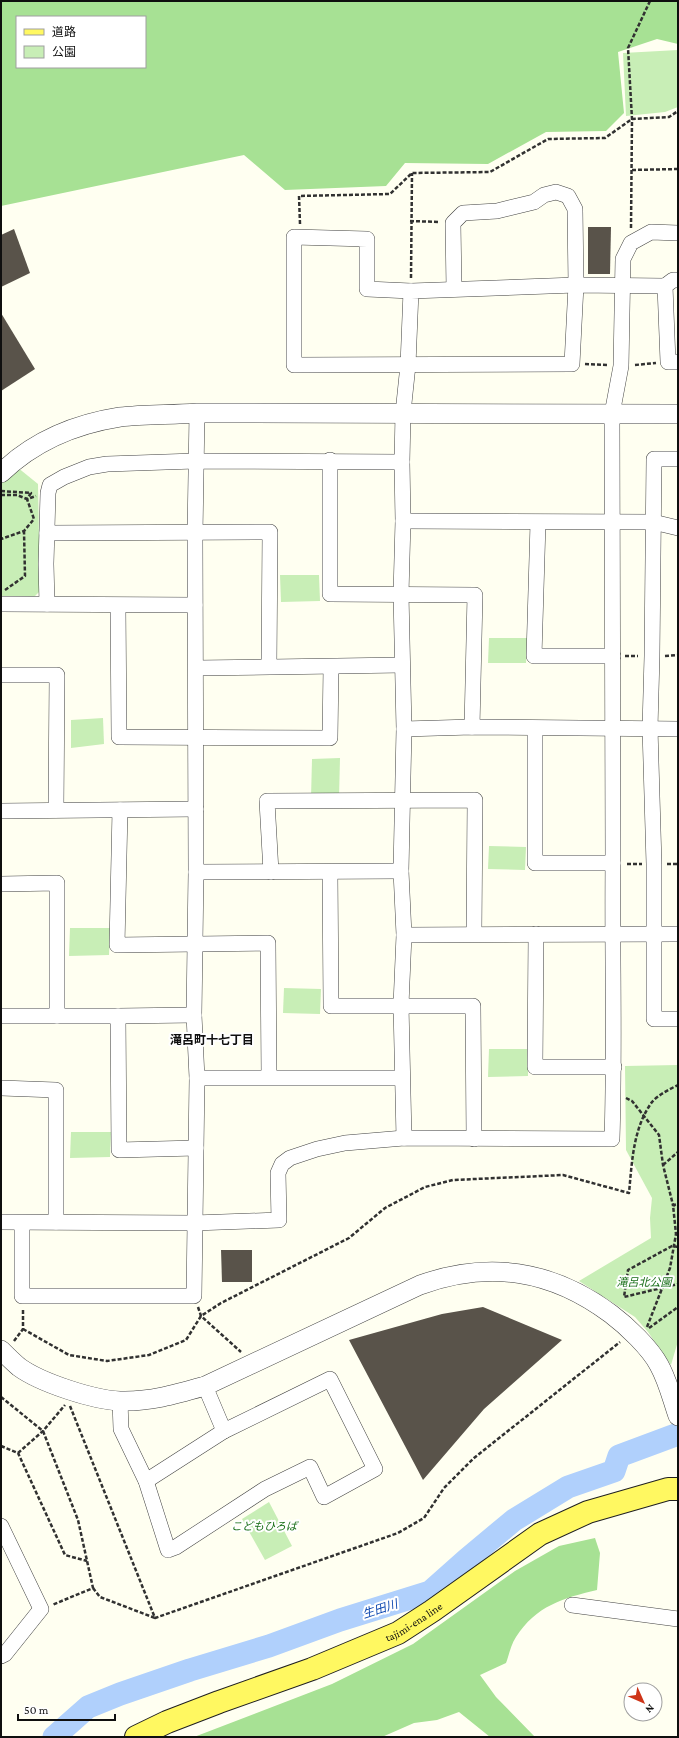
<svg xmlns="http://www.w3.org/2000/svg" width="679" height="1738" font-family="'Crimson Pro','Noto Sans JP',serif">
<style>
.green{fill:#c8eeb6}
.forest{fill:#a7e194;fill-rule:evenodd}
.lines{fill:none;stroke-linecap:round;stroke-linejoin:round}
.river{stroke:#b0d0fc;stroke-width:23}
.building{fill:#59534a}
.minor-casing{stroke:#424242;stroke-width:16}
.tertiary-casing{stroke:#424242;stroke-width:20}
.primary-casing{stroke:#202020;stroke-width:24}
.path{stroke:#313131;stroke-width:2.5;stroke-dasharray:4 2;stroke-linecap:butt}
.minor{stroke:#fff;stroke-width:15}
.tertiary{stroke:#fff;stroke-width:19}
.primary{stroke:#fff861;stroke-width:22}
.labels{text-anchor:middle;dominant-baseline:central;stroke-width:4;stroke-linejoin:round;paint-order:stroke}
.park-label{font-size:11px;font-style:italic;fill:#186e18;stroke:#fff}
.street-label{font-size:11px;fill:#0f0f0f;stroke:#fff}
.neighbourhood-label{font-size:12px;font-weight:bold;fill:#0f0f0f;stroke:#fff}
.water-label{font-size:12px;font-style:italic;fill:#0b46af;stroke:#fff}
</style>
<rect width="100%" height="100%" fill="#fffff1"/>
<g class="green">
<path d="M678 50V107L665 112 626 116 623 53Z"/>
<path d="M17 467 38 484 40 591 32 599H1V482Z"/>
<path d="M280 575H319L320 601 281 602Z"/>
<path d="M489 638H527L526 663H488Z"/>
<path d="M103 718 104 744 71 748V720Z"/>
<path d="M340 758 339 798H311L312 759Z"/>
<path d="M489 846 526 847 525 870 488 869Z"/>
<path d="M70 928H110L109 955 69 956Z"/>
<path d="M284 988 321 989 320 1014 283 1013Z"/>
<path d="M489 1049H528V1076L488 1077Z"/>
<path d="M678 1065V1341L671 1365 648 1332 635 1317 579 1281 651 1238 650 1218 652 1198 626 1150 625 1066Z"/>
<path d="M71 1132H111L110 1157 70 1158Z"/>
<path d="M269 1502 292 1546 265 1560 242 1519Z"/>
</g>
<g class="forest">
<path d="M1 1H678V44L657 39 618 52 624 113 606 131 546 132 488 164 405 163 386 186 285 190 244 155 1 206ZM17 17H145V67H17Z"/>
<path d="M595 1538 600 1553 597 1590C563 1598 536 1606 516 1637 511 1644 509 1655 506 1663L480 1675 496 1697 535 1737H490L459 1712 437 1720 414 1723 382 1737H194L332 1684 413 1644 515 1571 559 1546Z"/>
</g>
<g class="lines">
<path class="river" d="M54 1737 88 1707 120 1694 190 1670 269 1646 340 1620 430 1592 466 1560 514 1520 568 1487 614 1471 619 1456 678 1434"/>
</g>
<g class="building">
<path d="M588 227H611L610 274H588Z"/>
<path d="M14 229 30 273 1 287V235Z"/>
<path d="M1 313 35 369 1 391Z"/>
<path d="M221 1250H252V1282H222Z"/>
<path d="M483 1307 562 1340 484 1409 423 1480 349 1340 442 1314Z"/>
</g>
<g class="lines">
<g class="minor-casing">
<g id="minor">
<path d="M678 280H673L665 286 668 362H678"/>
<path d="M411 291 367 289V239L294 237V365L572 364 576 285 575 209 568 196 556 192 544 195 534 202 497 211 463 213 453 223 454 289"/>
<path d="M678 459H654L652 656 650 728 654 864V1019H678"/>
<path d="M330 460V594L475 595 472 727"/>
<path d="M403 521 653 522 678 528"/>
<path d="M538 523 534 656H613"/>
<path d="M47 533 270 532 269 666"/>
<path d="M1 604 195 605"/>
<path d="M47 604 46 564 48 493 50 485 64 477 89 467 107 464 195 461 402 462"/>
<path d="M118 606 119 737 330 738 331 667"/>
<path d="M196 668 402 665"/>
<path d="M1 675H57L56 810"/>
<path d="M404 729 472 727 678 729"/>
<path d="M535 729V863H613"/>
<path d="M120 810 117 945 268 943 269 1077"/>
<path d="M1 811 196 809"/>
<path d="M196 872 401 871"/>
<path d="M271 872 267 801 475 800 474 934"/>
<path d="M330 872 331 1006H473L474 1139"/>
<path d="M1 884 57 883V1016"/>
<path d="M536 934 535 1067H614"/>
<path d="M404 935 678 934"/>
<path d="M1 1016H118L194 1015"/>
<path d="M118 1016 119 1150 196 1148"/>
<path d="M197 1078H402"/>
<path d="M1 1088 56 1090V1222"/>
<path d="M404 1138 401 1005 404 935 401 871 404 729 401 594 403 521 402 462 403 413 408 365 411 291 576 285 665 286"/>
<path d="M1 1222 194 1223 279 1220 278 1173 282 1164 290 1158 317 1149 345 1143 404 1138 612 1139C615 1047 612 955 613 863L612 414 621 366 623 259 631 243 651 232 678 233"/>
<path d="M22 1223V1296H194L197 1078 194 1015 196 872 195 534 197 413"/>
<path d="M120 1401 121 1429 146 1481 168 1550 176 1547 265 1489 310 1467 324 1497 375 1469 330 1379 224 1431 205 1386"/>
<path d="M146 1481 224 1431"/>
<path d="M1 1526 41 1609 5 1654 1 1656"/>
<path d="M572 1605 678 1619"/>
</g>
</g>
<g class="tertiary-casing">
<g id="tertiary">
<path d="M1 473C34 441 75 424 120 417 145 414 172 415 197 413L678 414"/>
<path d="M1 1350C7 1356 13 1362 19 1367 41 1383 94 1400 120 1401 150 1402 177 1394 205 1386L420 1285C490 1260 552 1270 611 1314 627 1326 650 1348 659 1365 668 1381 672 1399 678 1416"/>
</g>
</g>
<g class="primary-casing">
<g id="primary">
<path id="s1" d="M136 1737 167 1722 219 1702 312 1669 398 1633 432 1611 540 1534 588 1512 668 1489H678"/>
</g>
</g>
<g class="path">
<path d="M632 170 678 169"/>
<path d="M410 221 440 222"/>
<path d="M300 224 299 196 390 194 412 173 490 172 548 139 605 138 632 119 669 117 678 111"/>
<path d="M631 228 632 119 628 48 650 1"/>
<path d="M411 278 412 173"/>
<path d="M585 364 608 365"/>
<path d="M635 365 656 363"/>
<path d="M1 491 31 493 27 499 34 519 24 531 1 539"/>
<path d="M1 495H17L27 499 36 496"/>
<path d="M5 590 25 576 24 531"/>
<path d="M625 656H638"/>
<path d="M665 656 678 655"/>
<path d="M627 864H642"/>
<path d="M667 864H678"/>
<path d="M626 1098 632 1101 659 1135 663 1165 673 1205 678 1206"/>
<path d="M663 1165 678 1152"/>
<path d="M678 1247 672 1246 628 1270 624 1297 678 1284"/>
<path d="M198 1307 201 1316 241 1352"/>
<path d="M647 1327 670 1268 676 1234 673 1205 678 1204"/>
<path d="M649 1328 678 1307"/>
<path d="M23 1329 69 1355 107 1361 149 1355 186 1340 201 1316 221 1303 349 1238 385 1208 425 1187 453 1180 563 1175 629 1193C632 1162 633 1128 652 1102 658 1095 670 1089 678 1085"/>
<path d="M14 1341 23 1329V1309"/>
<path d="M1 1397 43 1431 78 1520 93 1588 52 1605"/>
<path d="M70 1406 155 1618 398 1533 424 1518 444 1488 474 1458 620 1342"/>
<path d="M1 1446 18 1453 65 1555 87 1561"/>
<path d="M18 1453 43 1431 65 1405"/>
<path d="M93 1588 100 1597 155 1618"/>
</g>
<use href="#minor" class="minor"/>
<use href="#tertiary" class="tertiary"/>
<use href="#primary" class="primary"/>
</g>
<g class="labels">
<g class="park-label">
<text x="644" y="1282">滝呂北公園</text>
<text x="264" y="1526">こどもひろば</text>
</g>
<g class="street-label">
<text stroke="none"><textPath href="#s1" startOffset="301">tajimi-ena line</textPath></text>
</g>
<g class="neighbourhood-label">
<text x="212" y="1040">滝呂町十七丁目</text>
</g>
<g class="water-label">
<text transform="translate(380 1609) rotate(-18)">生田川</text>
</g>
</g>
<rect width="679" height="1738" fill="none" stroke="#0f0f0f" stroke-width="4"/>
<rect x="16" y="16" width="130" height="52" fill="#ffffff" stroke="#9f9f9f"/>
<rect x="24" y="29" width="20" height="6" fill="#fff861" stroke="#9f9f9f"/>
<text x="52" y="36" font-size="12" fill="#0f0f0f">道路</text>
<rect x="24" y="46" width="20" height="12" fill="#c8eeb6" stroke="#9f9f9f"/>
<text x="52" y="56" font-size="12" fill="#0f0f0f">公園</text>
<g transform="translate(643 1702) rotate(135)"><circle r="19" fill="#ffffff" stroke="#9f9f9f"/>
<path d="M0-3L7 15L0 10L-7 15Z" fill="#ce3418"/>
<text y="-6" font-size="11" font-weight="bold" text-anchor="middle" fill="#0f0f0f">N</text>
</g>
<path d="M18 1714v6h97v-6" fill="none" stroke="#0f0f0f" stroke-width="2"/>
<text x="24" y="1714" font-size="12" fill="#0f0f0f" stroke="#ffffff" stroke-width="3" paint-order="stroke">50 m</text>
</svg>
